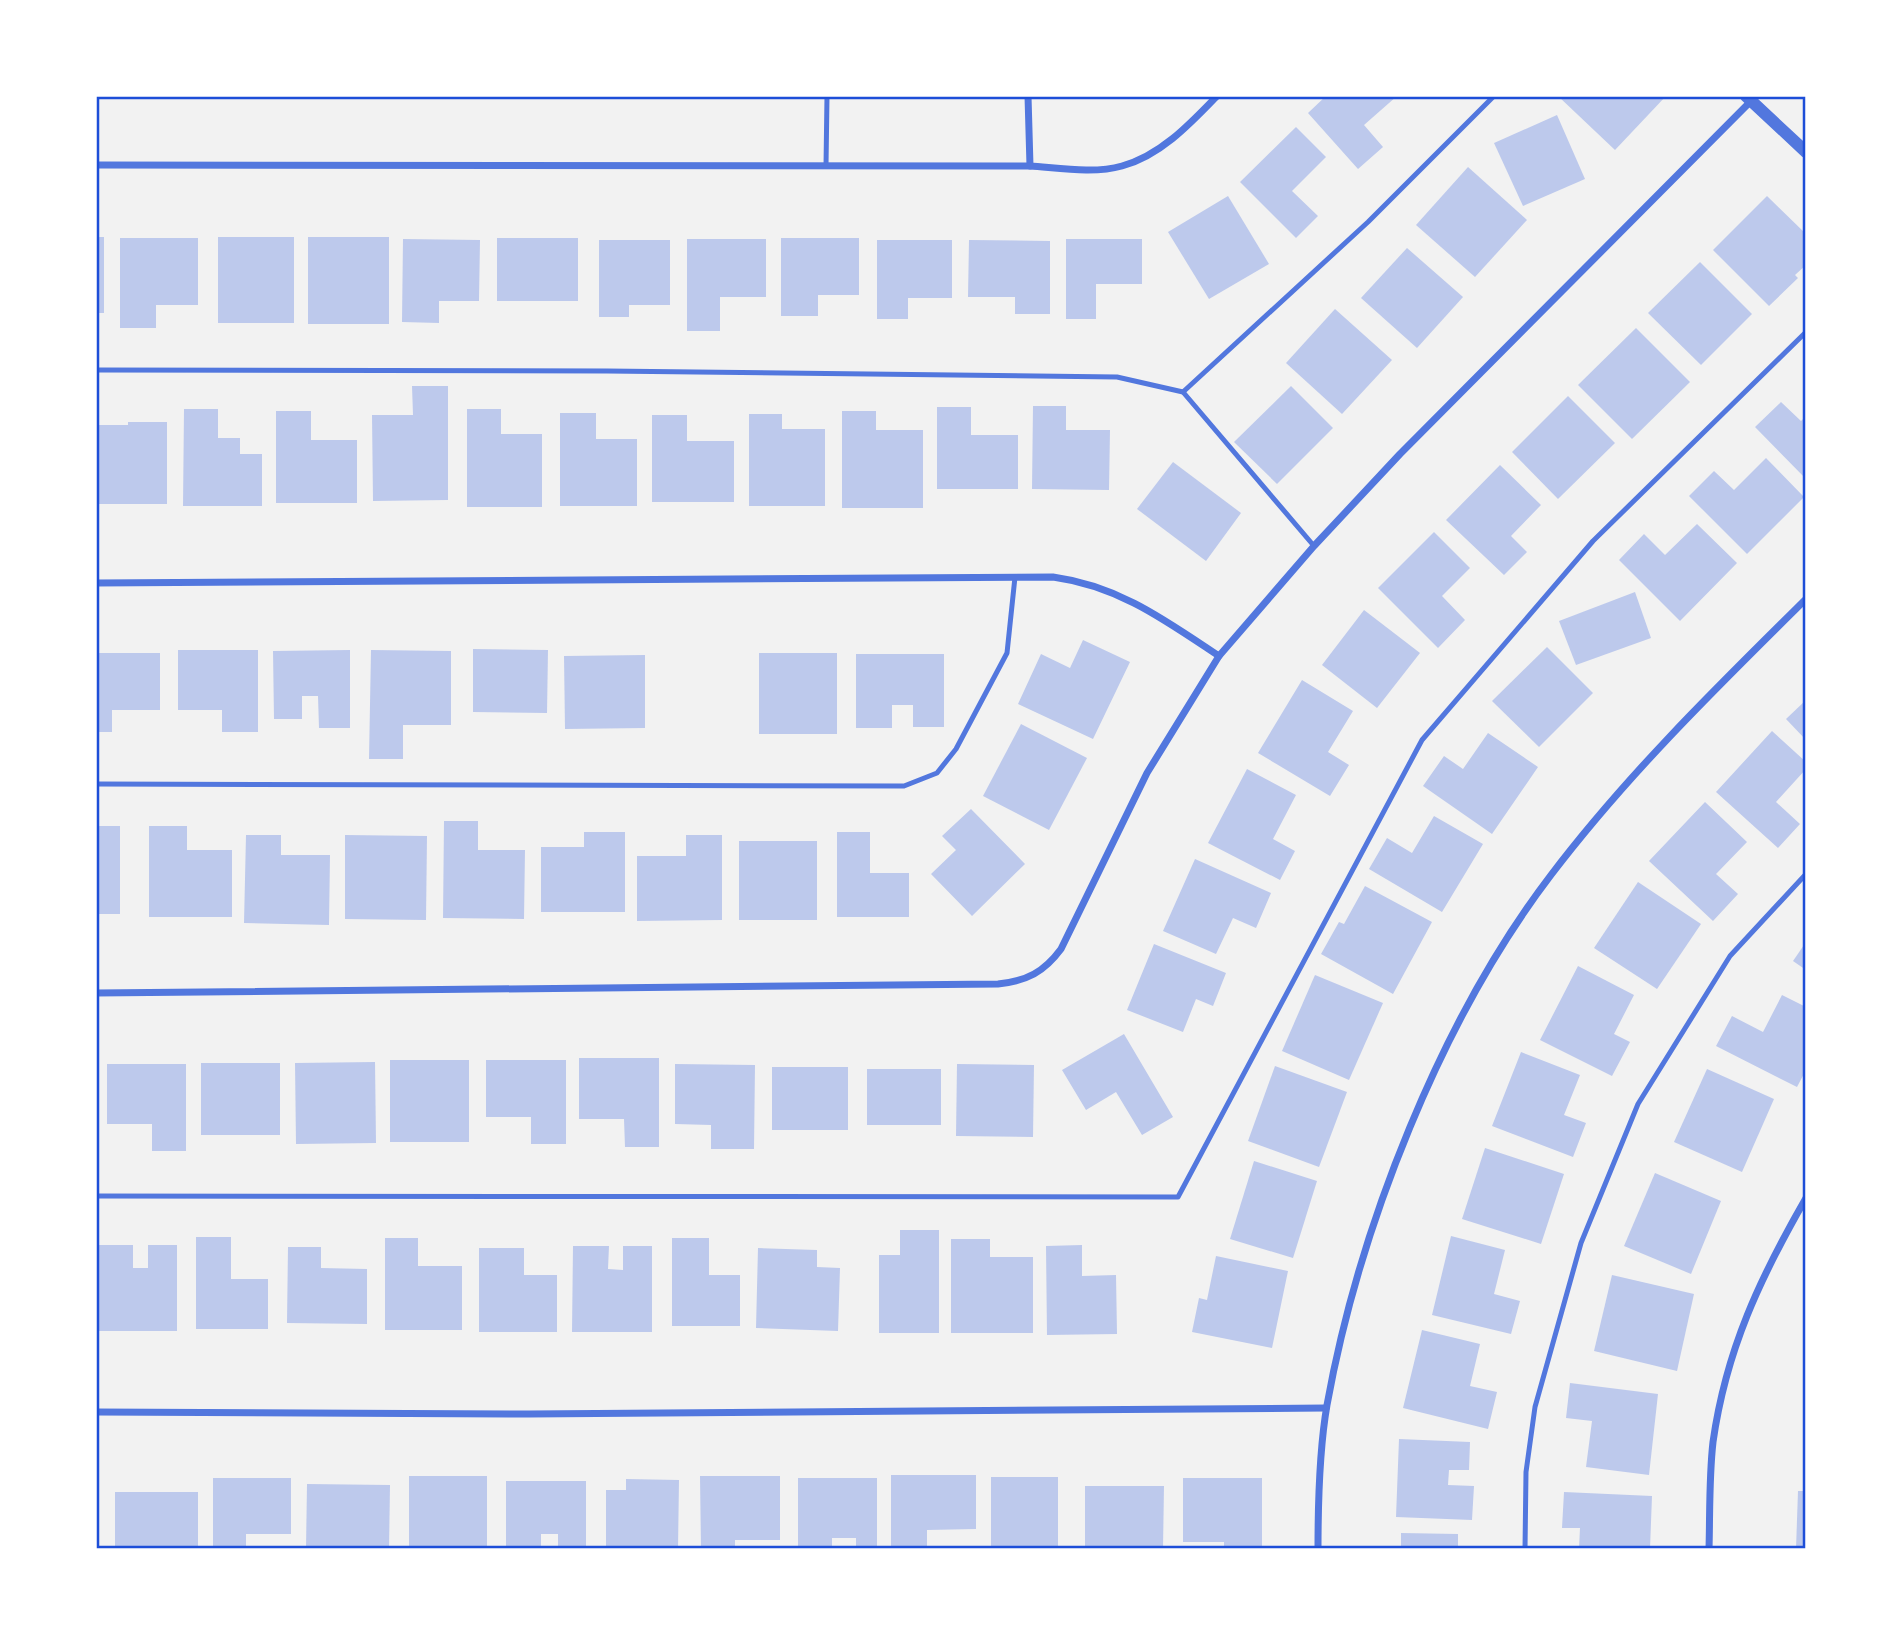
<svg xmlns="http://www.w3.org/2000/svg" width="1902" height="1645" font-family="'PT Serif',serif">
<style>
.building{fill:#bdc9ec}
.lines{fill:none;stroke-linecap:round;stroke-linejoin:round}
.service{stroke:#5277de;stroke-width:5}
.minor{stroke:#5277de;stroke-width:7}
.tertiary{stroke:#5277de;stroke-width:12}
.neatline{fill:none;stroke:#1d4ed8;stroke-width:2.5}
</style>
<rect width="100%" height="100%" fill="#f2f2f2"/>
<g class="building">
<path d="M1326 96H1397L1364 125 1383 147 1358 169 1308 113Z"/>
<path d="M1558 96H1666L1615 150Z"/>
<path d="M1557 115 1585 179 1523 206 1494 143Z"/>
<path d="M1296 127 1326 157 1292 191 1318 216 1296 238 1240 182Z"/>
<path d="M1468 167 1527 220 1475 277 1416 225Z"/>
<path d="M1228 196 1269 264 1209 299 1168 232Z"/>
<path d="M1767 196 1806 234V265L1795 275 1798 278 1769 306 1713 250Z"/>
<rect x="96" y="237" width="8" height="76"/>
<rect x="218" y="237" width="76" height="86"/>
<rect x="308" y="237" width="81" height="87"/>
<path d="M120 238H198V305H156V328H120Z"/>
<rect x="497" y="238" width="81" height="63"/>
<path d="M781 238H859V295H818V316H781Z"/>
<path d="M403 239 480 240 479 301H439V323L402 322Z"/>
<path d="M687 239H766V297H720V331H687Z"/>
<path d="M1066 239H1142V284H1096V319H1066Z"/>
<path d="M599 240H670V305H629V317H599Z"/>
<path d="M877 240H952V298H908V319H877Z"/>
<path d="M969 240 1050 241V314H1015V297H968Z"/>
<path d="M1407 248 1463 297 1417 348 1361 298Z"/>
<path d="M1700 262 1752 314 1701 365 1648 313Z"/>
<path d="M1335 309 1392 360 1342 414 1286 363Z"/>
<path d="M1636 328 1690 382 1632 439 1578 385Z"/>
<path d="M412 386H448V500L373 501 372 415H413Z"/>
<path d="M1291 386 1333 428 1277 484 1234 442Z"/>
<path d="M1568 396 1615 443 1558 499 1512 452Z"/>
<path d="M1781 402 1801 421 1806 416V479L1755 427Z"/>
<path d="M1033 406H1066V430H1110L1109 490 1032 489Z"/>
<path d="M937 407H971V435H1018V489H937Z"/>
<path d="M184 409H218V438H240V454H262V506H183Z"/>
<path d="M467 409H501V434H542V507H467Z"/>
<path d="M276 411H311V440H357V503H276Z"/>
<path d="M842 411H876V430H923V508H842Z"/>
<path d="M560 413H596V439H637V506H560Z"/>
<path d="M749 414H782V429H825V506H749Z"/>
<path d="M652 415H687V441H734V502H652Z"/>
<path d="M128 422H167V504H96V425H128Z"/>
<path d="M1766 458 1804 497 1747 554 1689 496 1714 471 1734 490Z"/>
<path d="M1173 462 1241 513 1206 561 1137 509Z"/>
<path d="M1500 465 1541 505 1511 536 1527 552 1504 575 1446 520Z"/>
<path d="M1697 524 1737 563 1680 621 1619 560 1644 534 1665 555Z"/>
<path d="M1434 532 1470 568 1442 596 1465 620 1438 648 1378 588Z"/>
<path d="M1635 592 1651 638 1576 665 1559 621Z"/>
<path d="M1364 610 1420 653 1377 708 1322 665Z"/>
<path d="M1083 640 1130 662 1093 739 1018 704 1041 654 1070 668Z"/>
<path d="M1547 647 1593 693 1539 747 1492 701Z"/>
<path d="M473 649 548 650 547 713 473 712Z"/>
<path d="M178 650H258V732H222V710H178Z"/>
<path d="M350 650V728H319L318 696H302V719H274L273 651Z"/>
<path d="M371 650 451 651V725H403V759H369Z"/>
<path d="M96 653H160V710H112V732H96Z"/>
<rect x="759" y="653" width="78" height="81"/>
<path d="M856 654H944V727H913V705H892V728H856Z"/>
<path d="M645 655V728L565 729 564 656Z"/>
<path d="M1302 680 1353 711 1328 752 1349 765 1330 796 1258 753Z"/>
<path d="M1806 700V740L1786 719Z"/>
<path d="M1021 724 1087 758 1049 830 983 796Z"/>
<path d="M1772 731 1806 762V769L1776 802 1800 824 1778 848 1716 792Z"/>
<path d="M1488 733 1538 767 1492 834 1423 786 1444 756 1463 769Z"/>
<path d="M1247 769 1296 795 1273 839 1295 851 1280 880 1208 843Z"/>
<path d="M1705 802 1747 842 1716 874 1738 894 1713 921 1649 861Z"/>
<path d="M971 809 1025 864 972 916 931 874 956 850 942 836Z"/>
<path d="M1434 816 1483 844 1442 912 1369 869 1387 838 1412 853Z"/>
<path d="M444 821H478V850H525L524 919 443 918Z"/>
<rect x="96" y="826" width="24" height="88"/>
<path d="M149 826H187V850H232V917H149Z"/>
<path d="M584 832H625V912H541V847H584Z"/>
<path d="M837 832H870V873H909V917H837Z"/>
<path d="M246 835H281V855H330L329 925 244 923Z"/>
<path d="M345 835 427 836 426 920 345 919Z"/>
<path d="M686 835H722V920L637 921V856H686Z"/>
<rect x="739" y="841" width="78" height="79"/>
<path d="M1195 859 1271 893 1256 928 1233 918 1216 954 1163 931Z"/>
<path d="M1638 882 1701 924 1657 989 1594 948Z"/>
<path d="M1365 886 1432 922 1393 994 1321 954 1339 922 1344 924Z"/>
<path d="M1806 942V970L1793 961Z"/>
<path d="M1154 944 1226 973 1213 1006 1196 999 1183 1032 1127 1010Z"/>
<path d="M1578 966 1634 995 1614 1034 1630 1042 1612 1076 1540 1040Z"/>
<path d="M1315 975 1383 1003 1349 1080 1282 1051Z"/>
<path d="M1782 995 1806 1007V1070L1797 1087 1716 1046 1732 1016 1763 1032Z"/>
<path d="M1124 1034 1173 1117 1142 1135 1116 1092 1086 1110 1062 1070Z"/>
<path d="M1521 1052 1580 1075 1564 1115 1586 1123 1573 1157 1492 1126Z"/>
<path d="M579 1058H659V1147H625L624 1119H579Z"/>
<rect x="390" y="1060" width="79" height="82"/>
<path d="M486 1060H566V1144H531V1117H486Z"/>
<path d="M375 1062 376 1143 296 1144 295 1063Z"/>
<rect x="201" y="1063" width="79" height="72"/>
<path d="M107 1064H186V1151H152V1124H107Z"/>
<path d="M675 1064 755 1065 754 1149H711V1125L675 1124Z"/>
<path d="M957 1064 1034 1065 1033 1137 956 1136Z"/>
<path d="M1275 1066 1347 1092 1319 1167 1248 1141Z"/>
<rect x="772" y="1067" width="76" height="63"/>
<rect x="867" y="1069" width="74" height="56"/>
<path d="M1707 1069 1774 1099 1742 1172 1674 1142Z"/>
<path d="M1485 1148 1564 1174 1541 1244 1462 1219Z"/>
<path d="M1254 1161 1317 1181 1293 1258 1230 1239Z"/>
<path d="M1655 1173 1721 1201 1691 1274 1624 1246Z"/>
<path d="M900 1230H939V1333H879V1255H900Z"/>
<path d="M1451 1236 1505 1250 1494 1294 1520 1301 1511 1334 1432 1315Z"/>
<path d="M196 1237H231V1279H268V1329H196Z"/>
<path d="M385 1238H418V1266H462V1330H385Z"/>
<path d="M672 1238H709V1275H740V1326H672Z"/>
<path d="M951 1239H990V1257H1033V1333H951Z"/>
<path d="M97 1245H133V1268H148V1245H177V1331H97Z"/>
<path d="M1082 1245V1276L1116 1275 1117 1334 1047 1335 1046 1246Z"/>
<path d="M573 1246H609L608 1269 623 1270V1246H652V1332H572Z"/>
<path d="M288 1247H321V1268L367 1269V1324L287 1323Z"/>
<path d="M479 1248H524V1275H557V1332H479Z"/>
<path d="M758 1248 817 1250V1267L840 1268 838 1331 756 1328Z"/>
<path d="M1216 1256 1288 1271 1272 1348 1192 1332 1199 1298 1207 1300Z"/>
<path d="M1612 1275 1694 1294 1677 1371 1594 1351Z"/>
<path d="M1422 1330 1480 1344 1470 1386 1497 1392 1488 1429 1403 1408Z"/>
<path d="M1570 1383 1658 1394 1649 1475 1586 1467 1592 1421 1566 1418Z"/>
<path d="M1399 1439 1470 1442 1469 1470H1449L1448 1485 1474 1486 1472 1520 1396 1517Z"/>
<path d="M891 1475H976V1529L927 1530V1549H891Z"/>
<rect x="409" y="1476" width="78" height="73"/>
<path d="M700 1476H780V1540H735V1549H701Z"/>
<rect x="991" y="1477" width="67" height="72"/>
<path d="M213 1478H291V1534H246V1549H213Z"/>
<path d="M798 1478H877V1549H856V1538H832V1549H798Z"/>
<path d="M1183 1478H1262V1549H1224V1542H1183Z"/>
<path d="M626 1479 679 1480 678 1549H606V1490H626Z"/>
<path d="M506 1481H586V1549H558V1534H541V1549H506Z"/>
<path d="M307 1484 390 1485 389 1549H306Z"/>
<path d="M1085 1486H1164L1163 1549H1085Z"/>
<path d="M1798 1491H1806V1549H1796Z"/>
<rect x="115" y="1492" width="83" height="57"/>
<path d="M1564 1492 1652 1496 1650 1549H1579L1580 1528H1562Z"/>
<path d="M1401 1533 1458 1534V1549H1401Z"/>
</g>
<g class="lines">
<g class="service">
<path d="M826 166 827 96"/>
<path d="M96 370 607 371 1117 377 1183 392 1368 222 1494 96"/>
<path d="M1183 392 1314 546"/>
<path d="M96 784 904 786 937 773 956 749 1007 653 1015 577"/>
<path d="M96 1196 1178 1197 1422 740 1593 541 1806 332"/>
<path d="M1525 1549 1526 1472 1535 1407 1581 1243 1638 1104 1730 956 1806 874"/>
</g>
<g class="minor">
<path d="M1028 96 1030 166"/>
<path d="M96 165 1030 166C1059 168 1094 174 1122 166 1160 156 1190 124 1217 96"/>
<path d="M96 583 1053 577C1119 586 1165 620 1219 656"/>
<path d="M96 993 998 984C1027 981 1044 972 1061 949L1147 773 1219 656 1314 546 1400 454 1756 96"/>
<path d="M96 1412 529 1414 1326 1408"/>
<path d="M1318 1549C1318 1502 1319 1451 1327 1405 1359 1228 1441 1019 1551 875 1627 775 1717 687 1806 599"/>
<path d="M1709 1549C1710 1513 1709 1477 1713 1442 1726 1350 1760 1278 1806 1198"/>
</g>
<path class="tertiary" d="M1746 96 1806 152"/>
</g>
<rect width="1902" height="1645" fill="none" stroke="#ffffff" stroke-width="196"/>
<rect x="98" y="98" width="1706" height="1449" class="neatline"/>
</svg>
